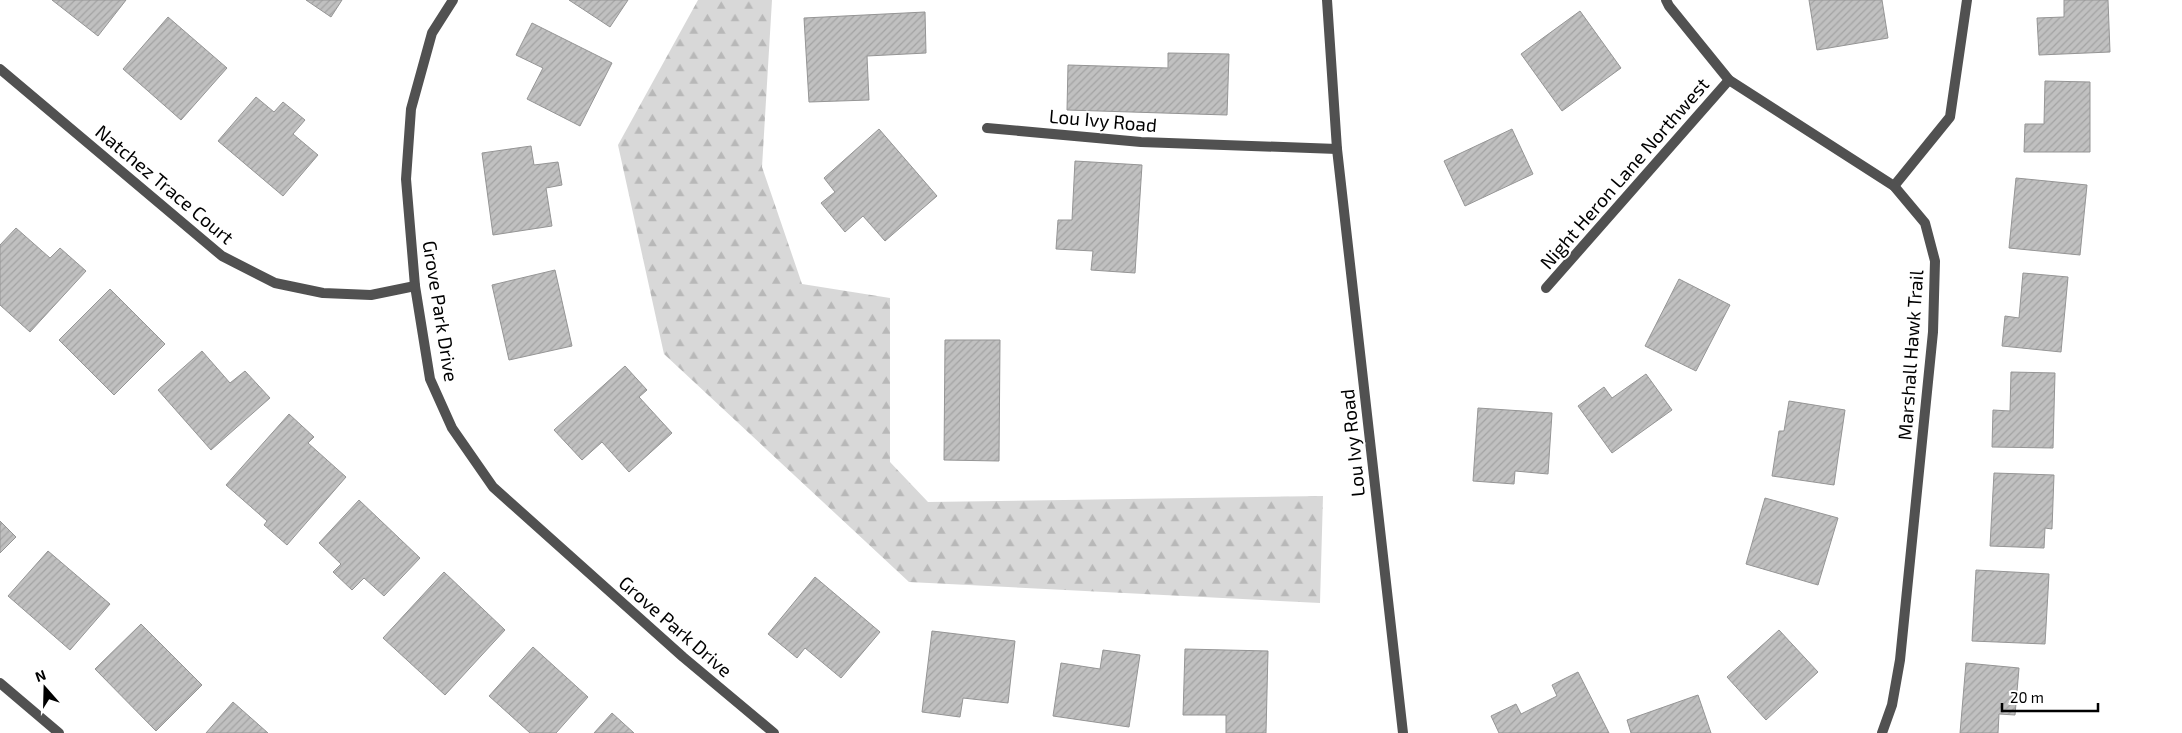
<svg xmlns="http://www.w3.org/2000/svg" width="2182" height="733" font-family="'Exo 2',sans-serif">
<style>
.forest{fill:url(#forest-firs)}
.building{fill:url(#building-hatch);stroke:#959595}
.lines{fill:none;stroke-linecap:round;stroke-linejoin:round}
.minor{stroke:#515151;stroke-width:10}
.tertiary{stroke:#515151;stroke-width:10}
.labels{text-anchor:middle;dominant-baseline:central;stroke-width:4;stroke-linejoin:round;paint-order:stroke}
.street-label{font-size:19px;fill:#000;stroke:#fff}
</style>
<defs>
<pattern id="forest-firs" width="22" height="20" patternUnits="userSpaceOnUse" patternTransform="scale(1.25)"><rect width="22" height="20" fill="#d8d8d8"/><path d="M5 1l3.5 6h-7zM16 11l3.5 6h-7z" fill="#b8b8b8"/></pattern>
<pattern id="building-hatch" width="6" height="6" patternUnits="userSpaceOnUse" patternTransform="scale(1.25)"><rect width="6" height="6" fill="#c0c0c0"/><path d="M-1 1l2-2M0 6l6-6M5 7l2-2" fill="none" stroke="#a3a3a3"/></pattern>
</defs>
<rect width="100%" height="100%" fill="#fff"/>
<path class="forest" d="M698 0H772L762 167 802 284 890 298V462L928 502 1323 496 1320 603 909 582 664 354 618 145Z"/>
<g class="building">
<path d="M52 0H126L98 36Z"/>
<path d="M306 0H342L331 17Z"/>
<path d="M569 0H628L610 27Z"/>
<path d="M1809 0H1882L1888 38 1817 50Z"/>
<path d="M2064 0H2108L2110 52 2039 55 2037 18 2064 17Z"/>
<path d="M1580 11 1621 68 1562 111 1521 54Z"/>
<path d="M925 12 926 53 867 56 869 100 809 102 804 18Z"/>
<path d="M168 17 227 68 181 120 123 69Z"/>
<path d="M532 23 612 63 580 126 527 99 543 68 516 55Z"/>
<path d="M1168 53 1229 54 1227 115 1067 110 1068 65 1168 68Z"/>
<path d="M2045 81 2090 82V152H2024L2025 124H2044Z"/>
<path d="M256 97 274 112 283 102 305 120 293 134 318 155 283 196 218 141Z"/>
<path d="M879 129 937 196 885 241 863 216 845 232 821 203 835 192 824 178Z"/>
<path d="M1512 129 1533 174 1465 206 1444 161Z"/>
<path d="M531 146 534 165 558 162 562 185 546 188 552 226 493 235 482 153Z"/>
<path d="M1075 161 1142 165 1135 273 1091 270 1093 251 1056 249 1058 220H1072Z"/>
<path d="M2016 178 2087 185 2080 255 2009 248Z"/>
<path d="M16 228 50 258 60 248 86 271 30 332 0 305V245Z"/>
<path d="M555 270 572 346 509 360 492 285Z"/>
<path d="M2023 273 2068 277 2061 352 2002 346 2005 316 2019 318Z"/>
<path d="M1679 279 1730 305 1696 371 1645 346Z"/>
<path d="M110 289 165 344 114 395 59 340Z"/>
<path d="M945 340H1000L999 461 944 460Z"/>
<path d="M202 351 230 383 245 371 270 398 211 450 158 390Z"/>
<path d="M625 366 647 390 639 397 672 433 629 472 602 442 582 460 554 430Z"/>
<path d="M2011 372 2055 373 2053 448 1992 447 1993 410 2010 411Z"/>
<path d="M1646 374 1672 410 1612 453 1578 406 1604 387 1612 398Z"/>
<path d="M1789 401 1845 410 1834 485 1772 476 1779 431H1784Z"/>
<path d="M1478 408 1552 413 1548 474 1515 471 1514 484 1473 481Z"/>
<path d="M289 414 314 437 308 443 346 477 287 545 264 525 267 521 226 485Z"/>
<path d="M1994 473 2054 475 2052 529 2045 528 2044 548 1990 546Z"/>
<path d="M1765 498 1838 518 1818 585 1746 564Z"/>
<path d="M359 500 420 558 384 596 364 578 352 590 333 572 341 564 319 543Z"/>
<path d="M0 521 16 537 0 553Z"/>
<path d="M48 551 110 604 70 650 8 596Z"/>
<path d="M1976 570 2049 574 2045 644 1972 641Z"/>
<path d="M444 572 505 630 445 695 383 638Z"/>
<path d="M815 577 880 632 841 678 805 648 797 658 768 634Z"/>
<path d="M141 624 202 685 156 731 95 669Z"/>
<path d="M1779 630 1818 672 1766 720 1727 677Z"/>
<path d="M932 631 1015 641 1008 703 963 698 960 717 922 712Z"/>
<path d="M533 647 588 697 556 733H530L489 696Z"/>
<path d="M1185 649 1268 651 1266 733H1226V715H1183Z"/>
<path d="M1103 650 1140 655 1129 727 1053 716 1061 663 1100 669Z"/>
<path d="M1966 663 2019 668 2015 715 1999 714 1998 733H1960Z"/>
<path d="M1578 672 1609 733H1499L1491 716 1516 704 1521 714 1557 696 1552 685Z"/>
<path d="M1698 695 1711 733H1631L1627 720Z"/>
<path d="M233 702 268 733H206Z"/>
<path d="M612 713 634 733H594Z"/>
</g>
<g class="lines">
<g class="minor">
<path d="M453 0 432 33 411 109 406 179 415 286 430 379 452 428 493 487 683 657 774 733"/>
<path d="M1666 0 1669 6 1729 80 1894 186 1925 223 1935 261 1933 332 1900 660 1892 705 1882 733"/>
<path d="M0 69 222 256 275 283 323 293 371 295 415 286"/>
<path d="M987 128 1141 142 1337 149"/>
<path d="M1894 186 1950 117 1967 0"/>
<path d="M1546 288 1729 80"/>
<path d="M0 683 59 733"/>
</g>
<path class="tertiary" d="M1327 0 1337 149 1403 733"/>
</g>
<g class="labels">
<g class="street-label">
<text transform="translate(1103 120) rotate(5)">Lou Ivy Road</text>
<text transform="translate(1624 173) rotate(-49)">Night Heron Lane Northwest</text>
<text transform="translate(165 184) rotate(40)">Natchez Trace Court</text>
<text transform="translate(441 311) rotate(81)">Grove Park Drive</text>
<text transform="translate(1910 355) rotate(-86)">Marshall Hawk Trail</text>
<text transform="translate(1352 443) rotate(-96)">Lou Ivy Road</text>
<text transform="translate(676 626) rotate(41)">Grove Park Drive</text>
</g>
</g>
<g transform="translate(45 688) rotate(340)" stroke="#ffffff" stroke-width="4" paint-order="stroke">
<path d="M0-4L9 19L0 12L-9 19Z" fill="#000000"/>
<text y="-8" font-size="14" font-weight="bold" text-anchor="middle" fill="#000000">N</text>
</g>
<path d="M2002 703v8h96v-8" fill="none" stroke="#000000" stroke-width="2.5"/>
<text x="2010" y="703" font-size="15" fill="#000000" stroke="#ffffff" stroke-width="4" paint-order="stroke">20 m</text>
</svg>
